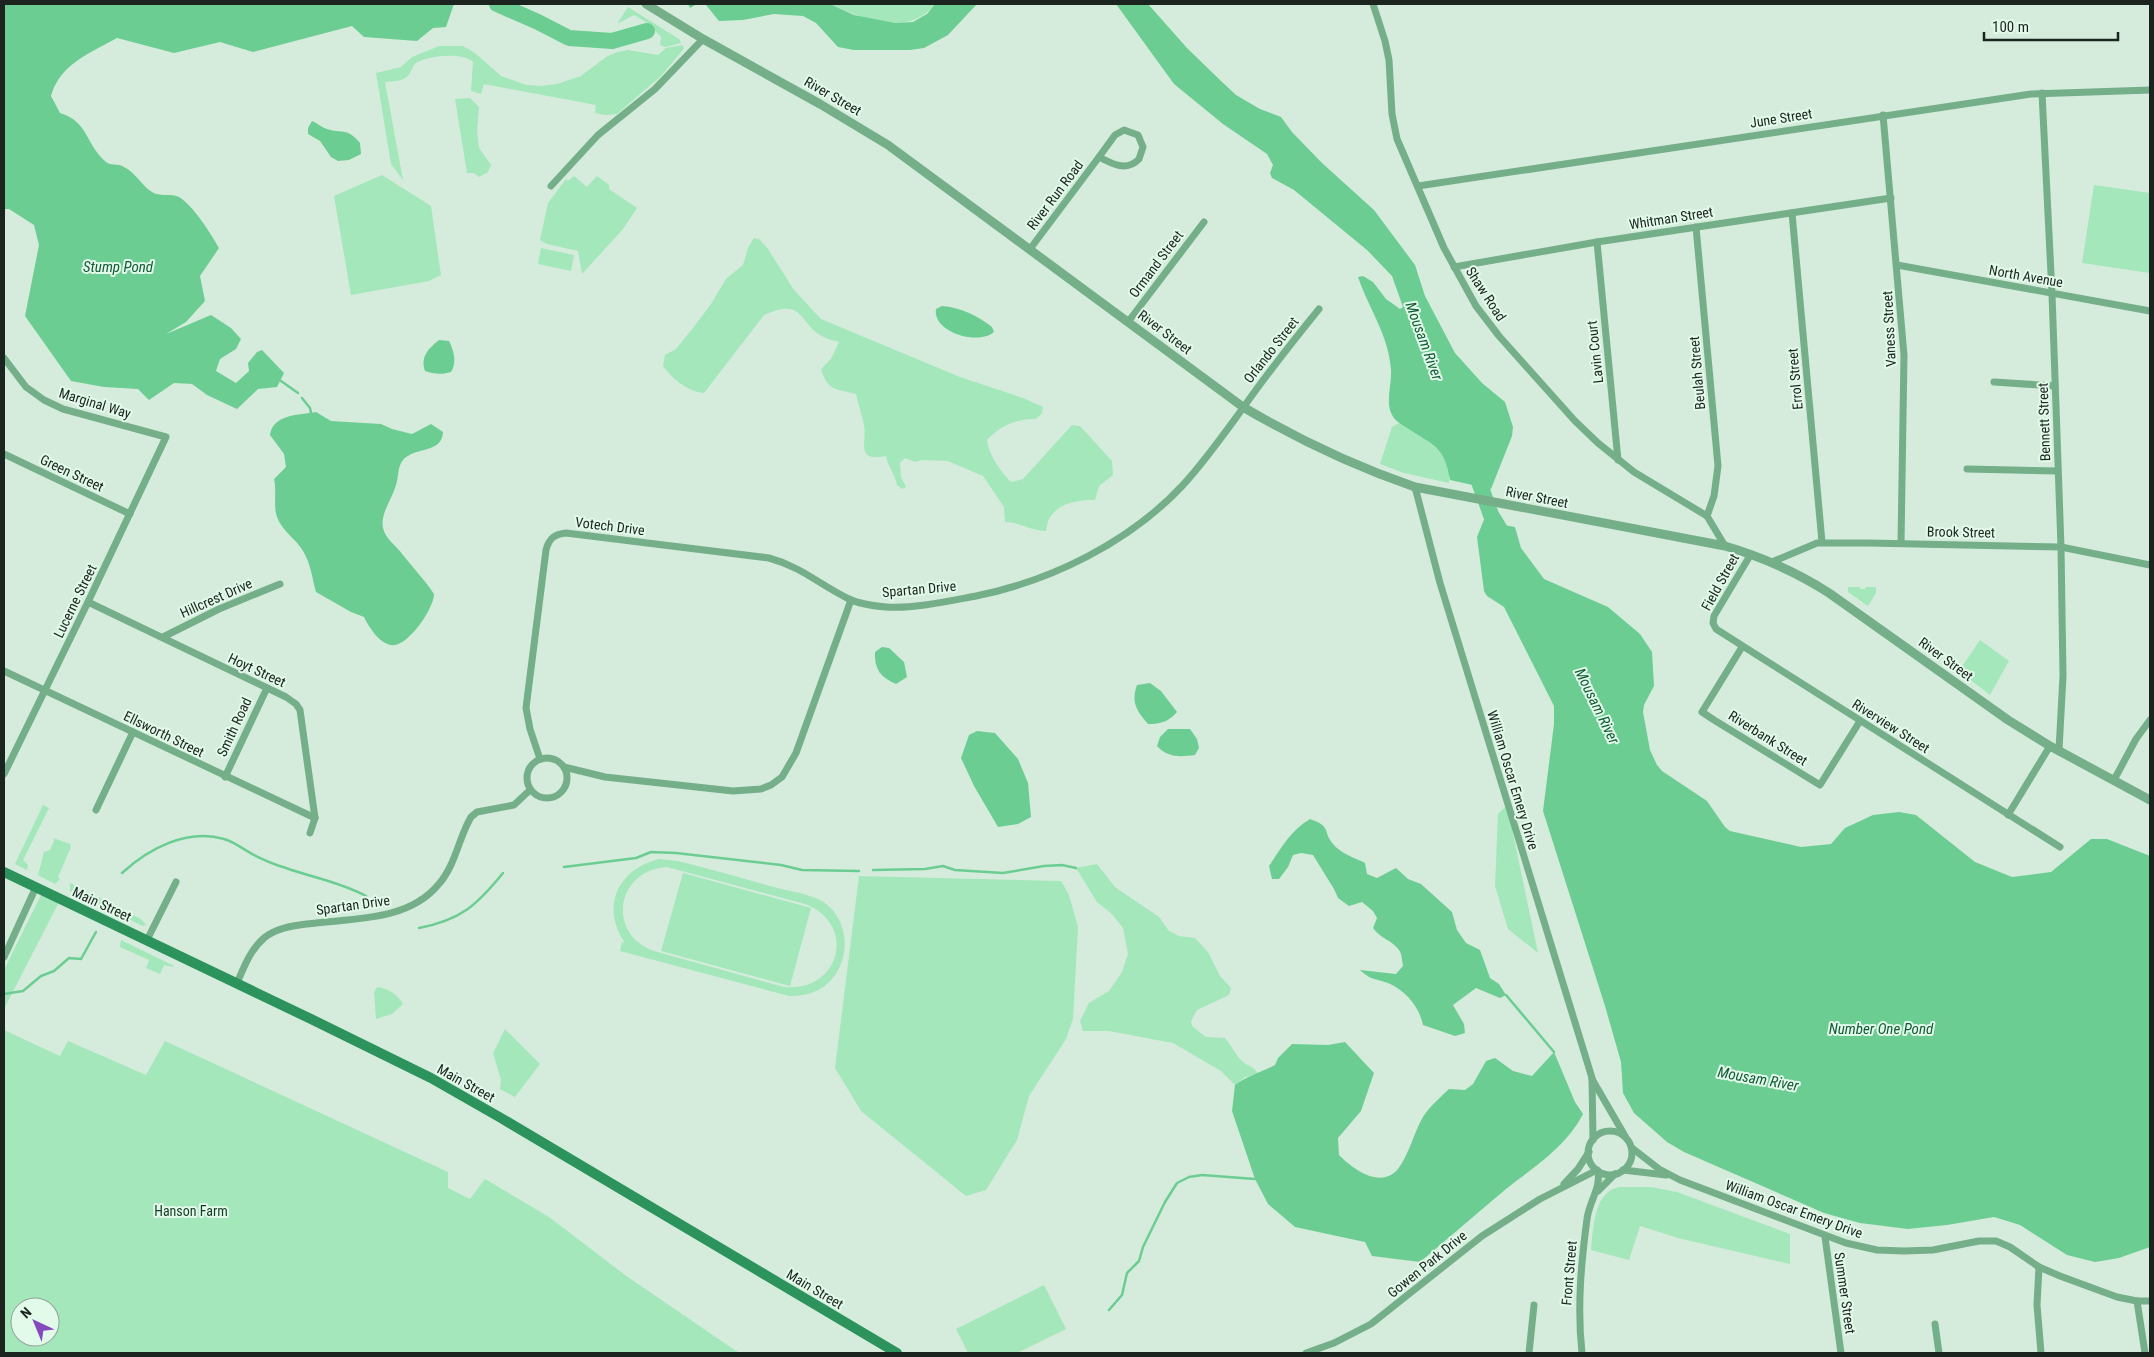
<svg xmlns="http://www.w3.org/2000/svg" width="2154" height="1357" font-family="'Roboto Condensed',sans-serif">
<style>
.green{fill:#a3e7bb;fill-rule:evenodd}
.water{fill:#6ccd92}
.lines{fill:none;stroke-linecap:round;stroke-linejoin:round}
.stream{stroke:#6ccd92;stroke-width:2.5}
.river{stroke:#6ccd92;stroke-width:16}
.minor{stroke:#74af89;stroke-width:7}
.tertiary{stroke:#74af89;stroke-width:9}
.secondary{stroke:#2c935c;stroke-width:10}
.labels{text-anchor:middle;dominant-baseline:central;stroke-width:4;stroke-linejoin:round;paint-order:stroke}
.street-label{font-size:14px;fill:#1c241f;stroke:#e2fae9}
.park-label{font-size:14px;fill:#123b24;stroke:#e2fae9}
.water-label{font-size:15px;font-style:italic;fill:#105934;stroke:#e2fae9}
</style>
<rect width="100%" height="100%" fill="#d5ecdc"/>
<g class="green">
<path d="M830 4H935C908 38 864 19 830 4Z"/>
<path d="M628 7 679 39 681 43 666 47 660 45 661 37 649 24 634 15 617 24Z"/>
<path d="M682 45 684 48 682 51 661 76 617 114 606 115 595 113 596 105 484 84 481 94 471 91 473 62C463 52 428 55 416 63 413 65 412 70 410 73 405 82 394 81 385 82L403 180 391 164 376 73 401 67 412 57 439 46H463L475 53 501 76 526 85 540 86 557 84 581 76 606 57 617 52 628 50 658 55 666 48Z"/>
<path d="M470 98 479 107 477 131 479 148 491 165 488 172 479 177 474 173H467L455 99Z"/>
<path d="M382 175 431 206 441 275 429 281 351 295 334 196Z"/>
<path d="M574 176 587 187 597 176 609 185V189L637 208 623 229 582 274 578 251 547 244 540 240 548 203 566 179 568 181Z"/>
<path d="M2094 185 2150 193V273L2082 263Z"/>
<path d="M754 238 759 239 768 249 794 290 821 319 960 377 1023 398 1043 407 1042 413 1036 419C1016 419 1001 425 987 440 989 455 1000 471 1011 482L1023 479 1072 425 1080 426 1112 461 1113 475 1099 486 1095 500C1080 500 1060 502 1051 516 1048 519 1047 526 1046 531 1031 531 1019 522 1005 522L1004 507 983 476 948 461 922 460 915 462 905 458 900 463 901 477 906 487 902 489 897 485C895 474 888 467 886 456 855 462 867 444 864 425 862 415 858 404 856 394 837 389 827 391 821 369L831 359 839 342C834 340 828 340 824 337 798 325 806 296 764 315L704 393C689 392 672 379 663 366L665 355 676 349 693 328 711 304 726 279 743 265 748 248Z"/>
<path d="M541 248 574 255 571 271 538 264Z"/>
<path d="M1399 423C1421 437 1453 451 1449 483L1404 473 1380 464 1392 427Z"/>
<path d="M1848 587H1860V589H1865L1866 587H1876V593L1868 606 1848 592Z"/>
<path d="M1980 640 2009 661 1990 695 1959 671Z"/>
<path d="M43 805 49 808 23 860 28 865 27 870 15 864Z"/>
<path d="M1507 805 1538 953 1508 929 1495 886 1498 814Z"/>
<path d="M53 838 70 844 71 847 58 877 60 879 55 884 38 875 44 852 50 850 54 841Z"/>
<path d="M659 859 678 861C710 869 742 878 774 887 788 891 805 893 818 899 845 912 852 947 837 972 826 990 810 996 789 996L620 951 622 942 625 943C600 907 618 869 659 859ZM667 867 805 904C858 924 840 993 784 987L654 951C606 934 616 870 667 867Z"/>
<path d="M1097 864 1115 887 1159 917 1169 931 1179 936 1195 938 1208 952 1220 976 1231 988 1229 995 1197 1010 1191 1021 1192 1026 1206 1037 1225 1038C1230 1044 1238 1058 1242 1061 1249 1067 1254 1066 1258 1074L1245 1077 1235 1085 1221 1071 1173 1043 1109 1031H1083L1080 1021 1089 1003 1109 991 1122 972 1128 954 1123 928 1112 914 1097 902 1076 868Z"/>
<path d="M683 873 811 908 790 986 661 951Z"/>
<path d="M859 876 1061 881 1069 895 1078 927 1073 1019 1066 1039 1029 1096 1017 1140 986 1190 966 1196 861 1111 835 1068Z"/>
<path d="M70 883 141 919 146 925 143 926 70 891Z"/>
<path d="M42 893 59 902 4 1009V970Z"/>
<path d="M121 940 174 966 173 967 164 965 160 974 146 968 149 960 120 947Z"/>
<path d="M377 987C388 988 398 995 403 1004L392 1014 376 1019 374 992Z"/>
<path d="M505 1029 540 1064 515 1097 500 1089 501 1080 493 1053Z"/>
<path d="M4 1030 60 1056 68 1041 146 1075 165 1041 448 1172V1188L470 1199 485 1179 549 1217 625 1275 739 1353H4ZM20 1307H50V1337H20Z"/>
<path d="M1620 1187H1651L1677 1192 1790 1234V1264L1678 1238 1640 1226 1629 1260 1591 1250C1593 1229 1594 1190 1620 1187Z"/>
<path d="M1044 1285 1066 1329 1017 1353H968L956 1329Z"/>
</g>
<g class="water">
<path d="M4 4H454L446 27 433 28 417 41 364 37 352 26 253 52 220 42 174 53 117 38C90 53 60 64 51 96L60 113C89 122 85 144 106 162 111 166 118 163 124 167 136 173 142 186 152 192 159 197 171 193 179 197 193 205 211 234 219 248L200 276 205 301 186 322 166 334 211 315 231 328 241 339 236 349 220 359 216 371 236 383 249 371 248 363 257 352 262 350 284 373 277 387 258 389 237 409 207 395 192 384 174 383 149 400 138 389 104 387 71 381 25 316 39 245 34 225 9 209H4Z"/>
<path d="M688 4H830L854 15 895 23 913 22 927 14 935 4H977L948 35 924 48 910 50H854L838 47 816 23 803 16 774 14 743 20 719 21 706 5H695L690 8Z"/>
<path d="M1116 4H1148L1187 48 1221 81 1236 95 1260 109 1281 117 1292 132 1322 163 1374 210 1415 265 1425 296 1455 353 1482 383 1505 402 1513 427 1512 436 1491 489 1450 480C1445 447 1433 445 1407 428 1401 424 1395 421 1392 415 1385 402 1392 384 1391 370 1389 336 1369 309 1358 277L1363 276 1373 282 1386 299 1400 309 1403 307 1392 276 1367 250 1294 190 1272 178 1270 173 1273 165 1267 154 1223 124 1174 84Z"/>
<path d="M312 121C317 123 321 127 327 129 342 134 347 127 360 143L361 154 349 160 338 161 331 157 320 141 308 134V128Z"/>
<path d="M942 306C960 307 978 316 992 327L994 332C978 346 932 332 936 309Z"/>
<path d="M439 340 449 341C454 351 457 363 451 372 442 375 434 374 425 371 420 357 428 349 439 340Z"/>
<path d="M316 412 331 421 381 424 392 429 412 434 431 424 443 432C442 454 416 446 403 460 397 468 399 476 396 485 392 499 380 514 383 528 386 540 396 545 403 555 413 568 425 580 434 594 434 608 410 643 395 645 381 647 369 627 364 617L351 612 316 592C312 578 311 564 303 551 296 539 282 531 277 517 273 506 277 491 274 479L286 467 284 454 270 435C273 414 299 415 316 412Z"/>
<path d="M1491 515 1501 517 1504 525 1515 527 1521 548 1544 579 1608 607 1640 634 1652 652 1654 686 1644 705 1643 712 1650 750 1657 765 1662 771 1707 801 1725 827 1730 831 1801 847 1831 844 1845 828 1873 815 1899 812 1916 815 1975 862 2012 877 2051 872 2091 839H2107L2150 856V1247L2119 1258 2095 1262 2067 1255 2020 1225 1994 1217 1947 1225 1908 1229 1860 1223 1824 1213 1684 1152 1667 1142 1634 1113 1623 1093 1621 1062 1605 1006 1543 811 1554 724V706L1504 607 1487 596 1484 591 1477 537 1485 517Z"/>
<path d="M882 647 889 648 904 662 907 677 896 684C881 678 874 669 875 652Z"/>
<path d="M1150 683 1161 691 1177 712C1168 722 1161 724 1148 724 1136 710 1131 702 1137 685Z"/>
<path d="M1168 729H1190L1197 739 1199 748 1195 755C1180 757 1168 758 1157 746L1160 737Z"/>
<path d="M977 731 995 733 1018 759 1028 783 1031 817 1018 824 998 827 974 786 961 758 969 735Z"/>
<path d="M1310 819C1332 827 1322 830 1333 844 1340 853 1355 858 1365 863L1367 874 1377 878 1396 868 1408 879 1421 884 1452 912 1457 930 1466 943 1480 950 1490 978 1499 984 1506 995 1500 998 1476 988 1453 1005 1464 1024 1465 1033 1455 1036 1423 1025C1419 1006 1406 991 1388 983 1375 978 1372 981 1360 970L1396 974 1403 966C1402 961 1402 954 1399 950 1392 940 1381 939 1373 928L1377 918 1373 911 1362 902 1349 906 1338 898 1334 889 1313 855 1301 853 1293 855 1288 867 1279 879H1272L1269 866C1282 847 1290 831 1310 819Z"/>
<path d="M1345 1042 1374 1073 1361 1111 1338 1138 1339 1155C1352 1168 1380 1190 1398 1169 1409 1155 1414 1132 1423 1117 1429 1107 1441 1097 1449 1089L1465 1090 1473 1084 1486 1061 1495 1058 1513 1071 1532 1076 1554 1052 1575 1102 1583 1114C1566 1147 1534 1167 1506 1189 1477 1213 1449 1238 1420 1262L1372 1256 1365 1242 1295 1227 1268 1204 1255 1179 1232 1111 1235 1085C1247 1076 1262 1072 1275 1065L1278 1058 1292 1044 1328 1045Z"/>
</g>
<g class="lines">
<g class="stream">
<path d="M281 381 298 393"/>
<path d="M302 398 310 408 311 413"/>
<path d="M564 867 636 858 651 852 676 853 781 865 802 870 859 871"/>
<path d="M873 870 925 869 943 866 955 870 1003 873 1044 866 1062 865 1076 868"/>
<path d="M122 873C148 849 187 828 224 839 235 842 244 850 254 855 264 860 276 865 286 868 314 878 340 882 366 896"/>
<path d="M419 928C461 920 477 905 503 873"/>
<path d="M4 994 23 991 41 976 54 971 69 958 81 959 96 932"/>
<path d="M1506 995 1554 1052"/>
<path d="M1109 1310 1122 1295 1127 1273 1139 1261 1143 1247 1165 1202 1177 1183 1189 1177 1202 1175 1255 1179"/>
</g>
<g class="river">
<path d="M497 4 538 22 569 38 612 41 647 31"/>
<path d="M1474 468 1491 515 1502 533"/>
</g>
<g class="minor">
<path d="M1373 4 1385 41 1389 60 1392 114 1397 139 1444 248 1476 306 1499 336 1575 421 1598 443 1634 472 1707 516 1725 546"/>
<path d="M2042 93 2052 294 2061 547 2063 676 2059 750"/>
<path d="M1883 115 1904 355 1901 543"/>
<path d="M1124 130 1138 135 1143 147 1139 159C1127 172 1112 164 1099 157L1115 135Z"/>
<path d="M551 186 598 135 655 89 703 39"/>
<path d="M1418 186 2031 94 2150 90"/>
<path d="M1792 213 1822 542"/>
<path d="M1696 227 1718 466 1714 496 1707 516"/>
<path d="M1597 242 1618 460"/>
<path d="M1030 249 1099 157"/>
<path d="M1897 265 2150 311"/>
<path d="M1454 267 1597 242 1891 198"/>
<path d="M1128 322 1204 222"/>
<path d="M4 358 26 387 44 400 63 409 166 437 88 602 4 774"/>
<path d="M1994 382 2055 386"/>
<path d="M4 454 130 514"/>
<path d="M1967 469 2058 471"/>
<path d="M1415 487 1440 583 1589 1068 1592 1078 1593 1140"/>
<path d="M1751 554 1714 616 1713 623 1716 629 2060 847"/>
<path d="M1772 562 1817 543H1868L2061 547 2150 565"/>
<path d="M88 602 286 697 296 704 300 710 315 818 310 833"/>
<path d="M163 637 219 609 280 584"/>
<path d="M1742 647 1702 712 1714 720 1820 785 1860 721"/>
<path d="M4 671 315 818"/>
<circle cx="547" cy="778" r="20"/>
<path d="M540 759 530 729 526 708 546 550C549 538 555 534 566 533L769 558C802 567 820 585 849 599 859 604 875 606 886 607 913 609 949 601 976 596 1051 581 1130 542 1183 485 1205 461 1224 434 1243 408 1267 374 1293 341 1319 309"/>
<path d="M564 767 605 777 733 791 761 789 771 785 782 777 796 753 851 600"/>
<path d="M225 777 267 688"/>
<path d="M2114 780 2136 739 2150 720"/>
<path d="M96 810 133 732"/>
<path d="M2008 815 2050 746"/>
<path d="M147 940 176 882"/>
<path d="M4 957 36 887"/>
<path d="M237 983C244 967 250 950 264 938 276 928 292 926 307 924 351 918 407 922 438 885 456 865 458 839 471 817L477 812 514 805 530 790"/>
<path d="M1592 1079 1625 1136"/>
<circle cx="1610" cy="1153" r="22"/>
<path d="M1632 1148 1659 1169 1680 1180 1846 1243 1877 1250 1904 1251 1933 1250 1979 1241H1996L2010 1247 2039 1267 2060 1276 2117 1297 2137 1301H2150"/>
<path d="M1623 1170 1666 1175"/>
<path d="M1564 1184 1578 1169 1589 1152"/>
<path d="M1598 1191 1615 1174"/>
<path d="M1825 1237 1841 1353"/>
<path d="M2039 1267 2037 1305 2041 1353"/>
<path d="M2137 1301 2145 1353"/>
<path d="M1935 1324 1939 1353"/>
<path d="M1306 1353 1334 1343 1371 1324 1482 1236 1540 1199 1597 1170"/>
<path d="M1529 1353 1534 1305"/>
<path d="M1582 1353C1577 1308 1581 1264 1587 1219 1589 1202 1601 1188 1598 1171"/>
</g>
<path class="tertiary" d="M646 4 703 39 820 104 888 145 1243 407C1299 440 1354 466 1415 487L1725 546C1762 557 1795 571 1829 593L2008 720 2050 746 2150 800"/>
<path class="secondary" d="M4 872 311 1019 431 1078 501 1118 897 1353"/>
</g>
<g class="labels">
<g class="street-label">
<text transform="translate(833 96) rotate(30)">River Street</text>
<text transform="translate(1781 118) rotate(-9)">June Street</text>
<text transform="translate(1055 195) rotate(-53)">River Run Road</text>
<text transform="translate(1671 218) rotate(-9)">Whitman Street</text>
<text transform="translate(1156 264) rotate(-53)">Ormand Street</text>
<text transform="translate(2026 276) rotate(10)">North Avenue</text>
<text transform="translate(1486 294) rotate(57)">Shaw Road</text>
<text transform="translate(1889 329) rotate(-93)">Vaness Street</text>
<text transform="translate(1165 332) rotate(37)">River Street</text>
<text transform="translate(1271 350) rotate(-52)">Orlando Street</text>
<text transform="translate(1595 352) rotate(-96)">Lavin Court</text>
<text transform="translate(1697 373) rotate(-95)">Beulah Street</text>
<text transform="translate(1795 379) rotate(-95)">Errol Street</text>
<text transform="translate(95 403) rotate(17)">Marginal Way</text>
<text transform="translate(2044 422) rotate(-92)">Bennett Street</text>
<text transform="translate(72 473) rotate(25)">Green Street</text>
<text transform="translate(1537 497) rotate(11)">River Street</text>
<text transform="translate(610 526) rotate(7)">Votech Drive</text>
<text transform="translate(1961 532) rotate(1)">Brook Street</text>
<text transform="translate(1720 582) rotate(-61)">Field Street</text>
<text transform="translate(919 589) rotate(-5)">Spartan Drive</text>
<text transform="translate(216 598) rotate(-24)">Hillcrest Drive</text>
<text transform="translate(75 601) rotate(-64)">Lucerne Street</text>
<text transform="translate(1946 659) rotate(36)">River Street</text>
<text transform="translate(257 670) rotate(25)">Hoyt Street</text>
<text transform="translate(1891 726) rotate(32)">Riverview Street</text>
<text transform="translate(234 727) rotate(-65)">Smith Road</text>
<text transform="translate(164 734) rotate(26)">Ellsworth Street</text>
<text transform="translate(1768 738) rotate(32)">Riverbank Street</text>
<text transform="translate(1513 780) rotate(73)">William Oscar Emery Drive</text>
<text transform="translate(102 904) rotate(25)">Main Street</text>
<text transform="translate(353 905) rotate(-8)">Spartan Drive</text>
<text transform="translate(466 1083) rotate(29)">Main Street</text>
<text transform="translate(1794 1209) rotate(20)">William Oscar Emery Drive</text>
<text transform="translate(1427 1264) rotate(-39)">Gowen Park Drive</text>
<text transform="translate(1569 1273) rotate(-85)">Front Street</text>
<text transform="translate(815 1289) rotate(31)">Main Street</text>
<text transform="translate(1845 1293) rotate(82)">Summer Street</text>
</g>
<g class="park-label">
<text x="191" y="1211">Hanson Farm</text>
</g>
<g class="water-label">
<text x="118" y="267">Stump Pond</text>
<text transform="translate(1424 341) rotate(70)">Mousam River</text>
<text transform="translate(1597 706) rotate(64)">Mousam River</text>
<text x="1881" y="1029">Number One Pond</text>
<text transform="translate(1758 1079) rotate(10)">Mousam River</text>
</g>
</g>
<rect width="2154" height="1357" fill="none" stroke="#1c241f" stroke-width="10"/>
<g transform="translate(35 1322) rotate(316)"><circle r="24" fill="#e2fae9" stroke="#93a498"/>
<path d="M0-4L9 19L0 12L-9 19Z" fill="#8648bd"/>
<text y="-8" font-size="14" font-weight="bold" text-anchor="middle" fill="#1c241f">N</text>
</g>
<path d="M1984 32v8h134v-8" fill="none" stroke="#1c241f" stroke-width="2.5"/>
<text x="1992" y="32" font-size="15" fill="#1c241f" stroke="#e2fae9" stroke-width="4" paint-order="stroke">100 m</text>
</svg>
